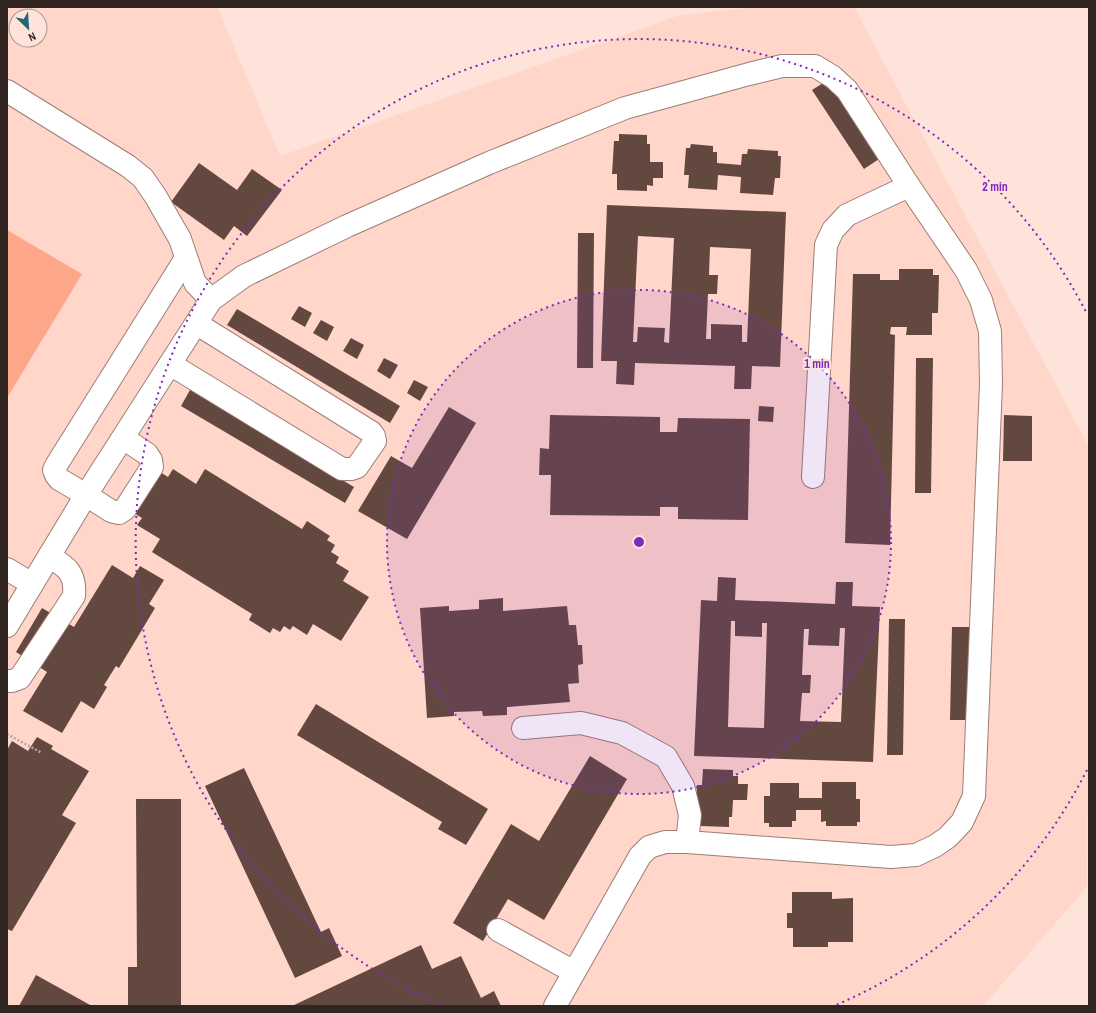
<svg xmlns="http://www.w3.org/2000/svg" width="1096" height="1013" font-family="'Archivo Narrow',sans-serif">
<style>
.built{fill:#ffd6c9;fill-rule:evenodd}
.green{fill:#fda68a}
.building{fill:#634840;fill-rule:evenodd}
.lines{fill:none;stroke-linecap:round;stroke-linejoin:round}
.minor-casing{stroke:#9c7e75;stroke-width:24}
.path{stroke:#b9a49d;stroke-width:2.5;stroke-dasharray:2 2;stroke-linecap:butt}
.minor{stroke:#fff;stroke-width:22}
.ring{fill:none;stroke:#7b2cbf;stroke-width:2;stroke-dasharray:2 4}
.centre{fill:#7b2cbf;stroke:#fde3da;stroke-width:2}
.ring-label{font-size:12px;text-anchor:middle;font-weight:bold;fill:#7b2cbf;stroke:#fde3da;stroke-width:4;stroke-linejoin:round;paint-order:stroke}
</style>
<rect width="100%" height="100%" fill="#fde3da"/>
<path class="built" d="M7 7H216L219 11 280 156 680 15 759 7H854L1089 447V622L1087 887 983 1006H7ZM16 16H40V40H16Z"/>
<path class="green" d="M7 230 82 274 7 398Z"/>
<g class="building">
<path d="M828 80 879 159 864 169 812 90Z"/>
<path d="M619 134 647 135V144H650V162H663V178H653V186L647 185V191L617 190V174H612L614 141H619Z"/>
<path d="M691 144 713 146V152H717V163L741 165 742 154H747L748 149 778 151V156H781L780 178H775L773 195 740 193 741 177 718 175 717 190 688 188 689 175H684L686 148H690Z"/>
<path d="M199 163 237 190 252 169 282 190 247 236 234 226 224 240 171 202Z"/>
<path d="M607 205 786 212 780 367 752 366 751 389H734L735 366 635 363 634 385 616 384 617 361H601ZM638 236 674 238 669 343 664 342 665 328 638 327 637 342H633ZM710 247 751 249 747 342H742V325L711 324V339H706L708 294H717L718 275H709Z"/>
<path d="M578 233H594L593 368H577Z"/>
<path d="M899 269H933V275H939L938 313H932V335H906L907 327H891L890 334 895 335 890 545 845 543 853 274H880V280H899Z"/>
<path d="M299 306 312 313 305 327 291 319Z"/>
<path d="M237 309 400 406 390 423 227 325Z"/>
<path d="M321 320 334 327 327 341 313 333Z"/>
<path d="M351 338 364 345 357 359 343 351Z"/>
<path d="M384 358 398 365 390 379 377 371Z"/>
<path d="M916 358H933L931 493H915Z"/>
<path d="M414 380 428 387 420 401 407 393Z"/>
<path d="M190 390 354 487 345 503 181 406Z"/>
<path d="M759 406 774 407 773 422 758 421Z"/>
<path d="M449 407 476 423 407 539 358 511 391 456 412 468Z"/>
<path d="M550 415 660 417V432H677L678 418 750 419 748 520 678 519V507H660V516L550 515 551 475H539L540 448 549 449Z"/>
<path d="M1004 415 1032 416V461H1003Z"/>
<path d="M173 469 196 484 205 469 302 529 307 521 330 536 327 540 335 545 331 552 339 557 336 563 349 571 343 581 369 597 341 641 313 624 307 635 293 626 290 630 284 626 280 632 273 628 270 633 249 620 252 614 152 552 160 539 137 525 142 518 134 513 160 472 168 477Z"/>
<path d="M112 565 133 578 140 566 164 580 149 604 155 608 119 668 116 666 104 685 107 687 94 709 81 701 62 733 23 711 47 672 16 652 42 608 74 627Z"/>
<path d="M718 577 736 578 735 600 835 604 836 582H853L852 606 880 607 873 762 694 756 701 600 717 601ZM731 621H735V636L762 637V623H767L764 728 728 727ZM840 628H845L841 722 800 721 802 693H810L811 675H802L804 629H809L808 645 839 646Z"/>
<path d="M503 598V611L567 606 569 625H576L578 645H582L583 664 578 665 579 683 568 684 570 702 507 707V715L483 716 482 711 454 712V716L427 718 420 608 449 606V611L479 609V600Z"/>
<path d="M889 619H905L903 755H887Z"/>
<path d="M952 627H970L969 720H950Z"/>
<path d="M316 704 488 809 466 845 438 829 442 822 297 735Z"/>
<path d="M37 737 53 746 51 749 89 771 62 815 76 823 12 931 7 929V750L12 741 28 751Z"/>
<path d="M590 756 627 779 544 920 508 899 483 941 453 923 511 824 539 841Z"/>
<path d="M244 768 321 932 329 928 342 956 295 978 205 786Z"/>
<path d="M703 769 733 770V776H738V784H748L747 800H733L732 817H729V827L700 826V818H695L697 785H702Z"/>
<path d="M822 782H856V799H860V822H857V826H826V821L821 822V810H796V821H792V827H769V823H764V796H770V783H799V798H822Z"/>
<path d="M136 799H181V1006H128V967H137Z"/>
<path d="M792 892H832V899L853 898V942H828V947H793V928H787V913H792Z"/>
<path d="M421 945 432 969 461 956 481 998 494 991 501 1006H292Z"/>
<path d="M36 975 92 1006H19Z"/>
</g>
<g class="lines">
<g class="minor-casing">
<g id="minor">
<path d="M7 91 128 166 143 178 156 197 180 239 195 283 211 300"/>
<path d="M170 364 342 469H351L357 467 375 441 374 436 371 432 197 324"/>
<path d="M123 438 147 454 151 460 152 467 125 509 119 513 111 511 86 495 59 479 56 475 54 470 57 464 186 258"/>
<path d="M813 477 826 245 833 230 847 215 909 186"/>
<path d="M7 569 32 584"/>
<path d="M7 626 86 495 211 300 244 276 347 226 489 163 625 108 749 74 782 66H815L833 77 847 90 909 186 966 270 981 300 990 331 991 384 974 796 962 822 948 837 935 846 916 855 891 857 687 842H665L649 847 640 856 555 1006"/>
<path d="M7 681H12L20 678 74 596C76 573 67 567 49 556"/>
<path d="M523 728 581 723 622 733 666 757 683 786 690 815 687 842"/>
<path d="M498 930 574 972"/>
</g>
</g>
<path class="path" d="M7 734 42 753"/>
<use href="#minor" class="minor"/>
</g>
<circle cx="639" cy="542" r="252" fill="#7b2cbf" fill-opacity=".12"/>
<g class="ring">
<circle cx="639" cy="542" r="252"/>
<path d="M1087 770A503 503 0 0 1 836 1005M442 1005A503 503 0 1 1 1087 314"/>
</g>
<circle cx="639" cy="542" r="6" class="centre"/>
<g class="ring-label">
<text x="995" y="191">2 min</text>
<text x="817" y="368">1 min</text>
</g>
<rect width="1096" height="1013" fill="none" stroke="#322622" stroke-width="16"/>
<g transform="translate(28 28) rotate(155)"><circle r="19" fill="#fde3da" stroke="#ac9790"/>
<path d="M0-3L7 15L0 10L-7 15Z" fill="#236879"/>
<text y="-6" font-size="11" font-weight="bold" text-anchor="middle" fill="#322622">N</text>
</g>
</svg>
